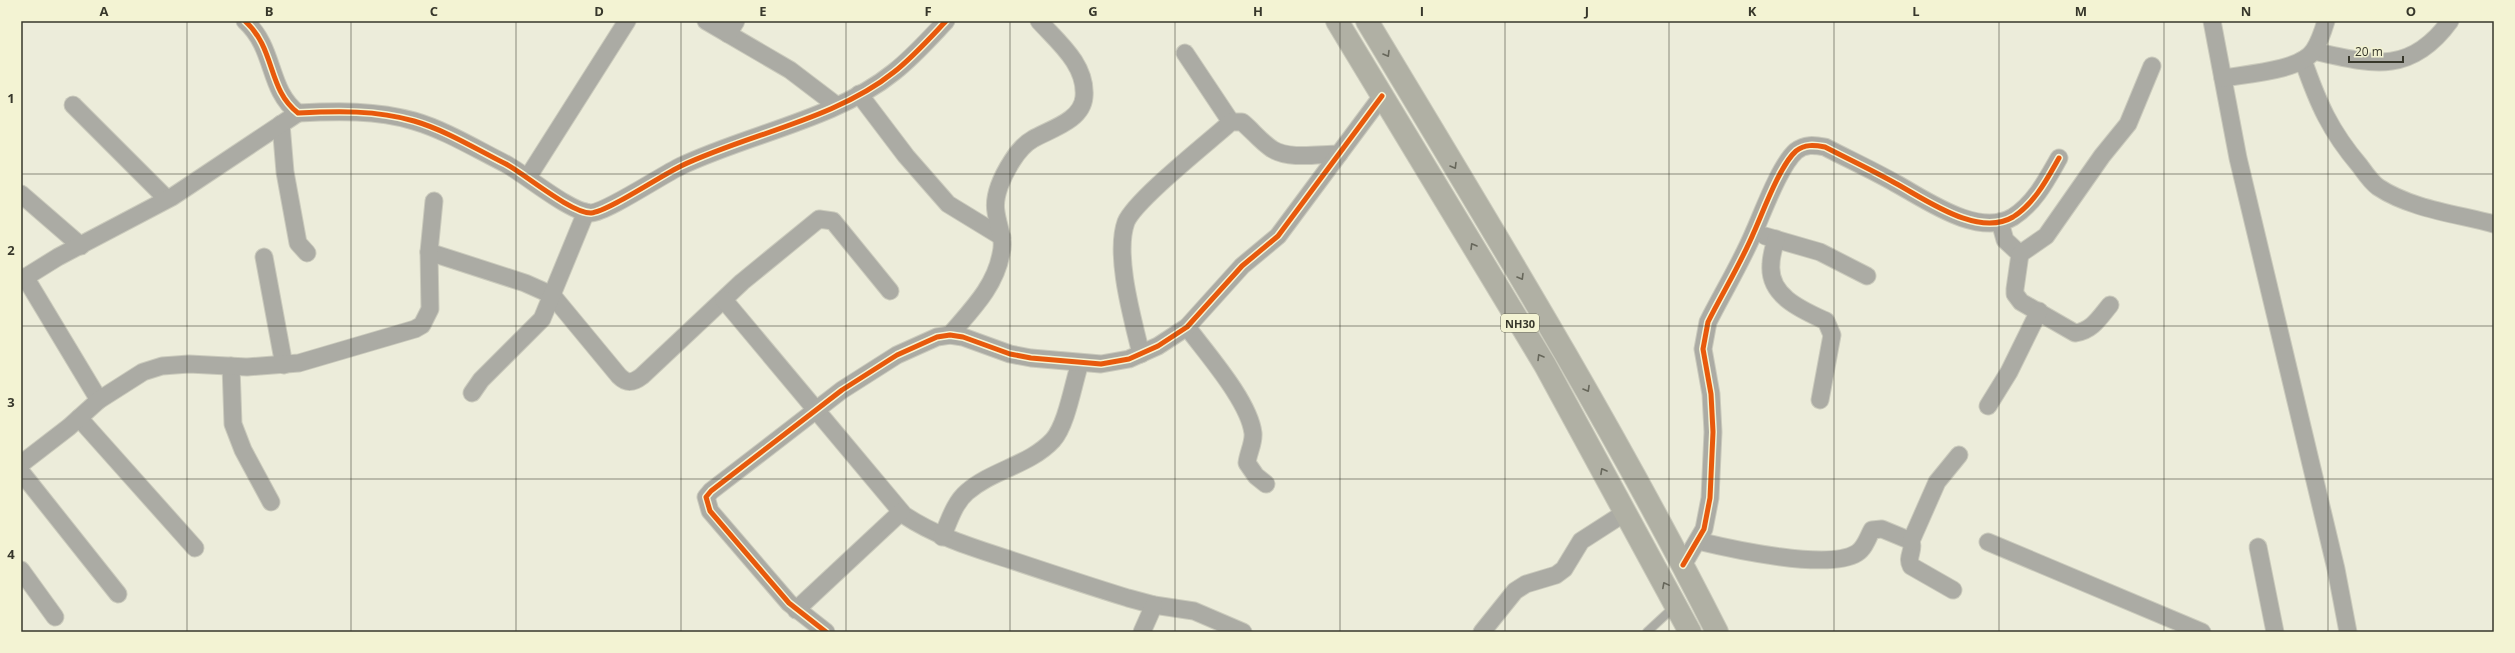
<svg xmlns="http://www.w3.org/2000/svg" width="2515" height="653" font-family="'Open Sans',sans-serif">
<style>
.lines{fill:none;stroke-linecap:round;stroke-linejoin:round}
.lane-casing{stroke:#cacabc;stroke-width:10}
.street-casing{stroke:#cacabc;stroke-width:19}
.highway-casing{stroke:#cacabc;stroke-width:24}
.lane{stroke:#ababa4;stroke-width:8}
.street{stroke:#ababa4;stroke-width:17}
.highway{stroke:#b0b0a4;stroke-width:22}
.cycleway-casing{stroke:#f3f3d3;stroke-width:8}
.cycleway{stroke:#e8590c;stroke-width:5}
.oneway{stroke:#67675b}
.grid{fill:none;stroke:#37372b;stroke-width:1;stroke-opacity:0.55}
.labels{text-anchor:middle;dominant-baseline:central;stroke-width:4;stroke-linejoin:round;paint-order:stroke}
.shield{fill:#f3f3d3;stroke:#6f6f5d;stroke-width:1}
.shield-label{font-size:11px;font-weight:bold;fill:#37372b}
.neatline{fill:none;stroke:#37372b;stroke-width:1.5}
.grid-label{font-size:13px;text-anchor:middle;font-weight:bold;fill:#37372b}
</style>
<rect width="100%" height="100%" fill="#ececda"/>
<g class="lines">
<g class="lane-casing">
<path id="lane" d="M1647 632 1674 607"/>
</g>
<g class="street-casing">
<g id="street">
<path d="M245 21C276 49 267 89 298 113 337 111 376 110 414 121 445 130 476 149 506 164 526 175 571 213 591 213 607 212 662 175 681 166 748 134 836 119 894 72 913 57 929 39 946 21"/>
<path d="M706 21 790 70 836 105"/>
<path d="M2212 21 2238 158 2336 569 2348 632"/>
<path d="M728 34 736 21"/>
<path d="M2314 51C2371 64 2410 76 2450 21"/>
<path d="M1185 53 1231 122"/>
<path d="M2303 60C2318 103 2330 131 2360 166 2365 173 2371 182 2378 187 2411 209 2457 214 2494 224"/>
<path d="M2223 78C2246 74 2301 71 2314 50 2320 41 2323 31 2326 21"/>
<path d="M859 94 906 156 948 204 1002 237"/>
<path d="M73 105 167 199"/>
<path d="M281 124 285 172 298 243 307 253"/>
<path d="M528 177 627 21"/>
<path d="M21 194 81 246"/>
<path d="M2000 222 2005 240 2020 254 2015 289V294L2021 302 2075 333C2092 331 2100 317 2110 305"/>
<path d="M1765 236 1820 252 1867 276"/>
<path d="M1776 239C1774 247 1771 256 1771 264 1768 296 1802 310 1826 321L1832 335 1820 400"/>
<path d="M429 252 525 283 552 295 619 376C627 384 633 383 642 376L742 282 819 219 833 221 890 291"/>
<path d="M2020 254 2046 236 2102 156 2128 124 2152 66"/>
<path d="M264 257 284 365"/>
<path d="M25 277 99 400"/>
<path d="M21 280 58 257 172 197 298 113"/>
<path d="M724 300 904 515C937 537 974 548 1011 560 1050 573 1089 586 1128 598L1154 605 1194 611 1243 632"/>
<path d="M1187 327C1207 354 1249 401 1253 433 1254 443 1248 453 1247 463L1256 476 1266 484"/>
<path d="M950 335C971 310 995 287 1001 254 1005 239 998 227 996 212 993 196 1003 175 1012 161 1017 153 1024 144 1033 139 1050 129 1082 121 1084 97 1087 65 1058 42 1039 21"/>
<path d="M1141 354C1133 320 1114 255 1126 222 1135 200 1210 141 1231 122H1242C1252 130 1260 141 1272 149 1290 160 1319 154 1339 154"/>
<path d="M231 366 233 424 243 450 271 502"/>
<path d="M472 393 481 380 542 319 586 212"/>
<path d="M1988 406 2009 372 2039 311"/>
<path d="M79 418 195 548"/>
<path d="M21 464 69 427 99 400 143 372 162 366 189 364 247 367 299 363 415 329 422 325 430 309 429 252 434 201"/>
<path d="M21 472 118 594"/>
<path d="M942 537C949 522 954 503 967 492 992 470 1030 465 1053 440 1067 424 1073 384 1080 363"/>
<path d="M1698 541C1731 549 1829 571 1857 553 1865 548 1868 537 1872 530L1882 529 1911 541C1915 550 1906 557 1911 566L1953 590"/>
<path d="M1911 541 1937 482 1959 455"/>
<path d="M1988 542 2202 632"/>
<path d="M2258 547 2275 632"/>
<path d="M1683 565 1704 529 1710 498 1713 432 1711 394 1703 349 1708 322C1723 292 1741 263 1754 232 1763 212 1780 165 1796 151 1805 144 1814 145 1825 147 1848 159 1872 170 1895 183 1925 199 1978 238 2013 217 2035 203 2047 179 2059 158"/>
<path d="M21 570 55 617"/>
<path d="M796 610 901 512"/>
<path d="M826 632 789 603 710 511 706 497 711 491 842 390 897 355 937 337 950 335 963 337 1010 354 1031 358 1101 364 1129 359 1158 346 1187 327 1242 266 1278 236 1382 96"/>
<path d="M1142 632 1154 605"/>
<path d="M1482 632 1515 591 1526 584 1556 575 1564 569 1581 541 1626 512"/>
</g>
</g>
<g class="highway-casing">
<g id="highway">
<path d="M1337 21 1545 365 1690 632"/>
<path d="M1367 21C1488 222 1611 422 1717 632"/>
</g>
</g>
<use href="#lane" class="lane"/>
<use href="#street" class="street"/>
<use href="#highway" class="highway"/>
<g class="cycleway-casing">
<g id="cycleway">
<path d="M245 21C276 49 267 89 298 113 337 111 376 110 414 121 445 130 476 149 506 164 526 175 571 213 591 213 607 212 662 175 681 166 748 134 836 119 894 72 913 57 929 39 946 21"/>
<path d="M1683 565 1704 529 1710 498 1713 432 1711 394 1703 349 1708 322C1723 292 1741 263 1754 232 1763 212 1780 165 1796 151 1805 144 1814 145 1825 147 1848 159 1872 170 1895 183 1925 199 1978 238 2013 217 2035 203 2047 179 2059 158"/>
<path d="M826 632 789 603 710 511 706 497 711 491 842 390 897 355 937 337 950 335 963 337 1010 354 1031 358 1101 364 1129 359 1158 346 1187 327 1242 266 1278 236 1382 96"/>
</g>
</g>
<use href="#cycleway" class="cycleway"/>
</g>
<defs><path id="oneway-chevron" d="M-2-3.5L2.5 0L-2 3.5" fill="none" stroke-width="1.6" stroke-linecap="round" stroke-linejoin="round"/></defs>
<g class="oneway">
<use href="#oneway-chevron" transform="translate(1387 54) rotate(59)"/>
<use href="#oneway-chevron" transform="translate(1454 166) rotate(59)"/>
<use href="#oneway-chevron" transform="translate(1473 246) rotate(-121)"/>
<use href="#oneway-chevron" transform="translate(1521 277) rotate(59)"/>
<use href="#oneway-chevron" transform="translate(1540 357) rotate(-121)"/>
<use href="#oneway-chevron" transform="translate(1587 389) rotate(60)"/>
<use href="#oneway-chevron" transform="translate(1603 471) rotate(-119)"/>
<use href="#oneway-chevron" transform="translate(1665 585) rotate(-118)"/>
</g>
<path class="grid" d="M187 21V632M351 21V632M516 21V632M681 21V632M846 21V632M1010 21V632M1175 21V632M1340 21V632M1505 21V632M1669 21V632M1834 21V632M1999 21V632M2164 21V632M2328 21V632M21 174H2494M21 326H2494M21 479H2494"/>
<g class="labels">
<rect class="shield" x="1501" y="314" width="38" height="18" rx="3"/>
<g class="shield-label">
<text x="1520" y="323">NH30</text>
</g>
</g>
<rect width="2515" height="653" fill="none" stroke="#f3f3d3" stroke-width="44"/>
<path d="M2349 56v6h54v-6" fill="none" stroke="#37372b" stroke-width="2"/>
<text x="2355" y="56" font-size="12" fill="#37372b" stroke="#f3f3d3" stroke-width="3" paint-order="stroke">20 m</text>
<rect x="22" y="22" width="2471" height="609" class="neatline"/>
<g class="grid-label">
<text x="104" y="16">A</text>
<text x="269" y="16">B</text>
<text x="434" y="16">C</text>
<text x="599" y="16">D</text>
<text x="763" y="16">E</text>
<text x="928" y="16">F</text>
<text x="1093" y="16">G</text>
<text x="1258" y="16">H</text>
<text x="1422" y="16">I</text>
<text x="1587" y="16">J</text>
<text x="1752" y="16">K</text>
<text x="1916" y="16">L</text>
<text x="2081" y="16">M</text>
<text x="2246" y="16">N</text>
<text x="2411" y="16">O</text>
<text x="11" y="103">1</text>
<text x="11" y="255">2</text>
<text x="11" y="407">3</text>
<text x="11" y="559">4</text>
</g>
</svg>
